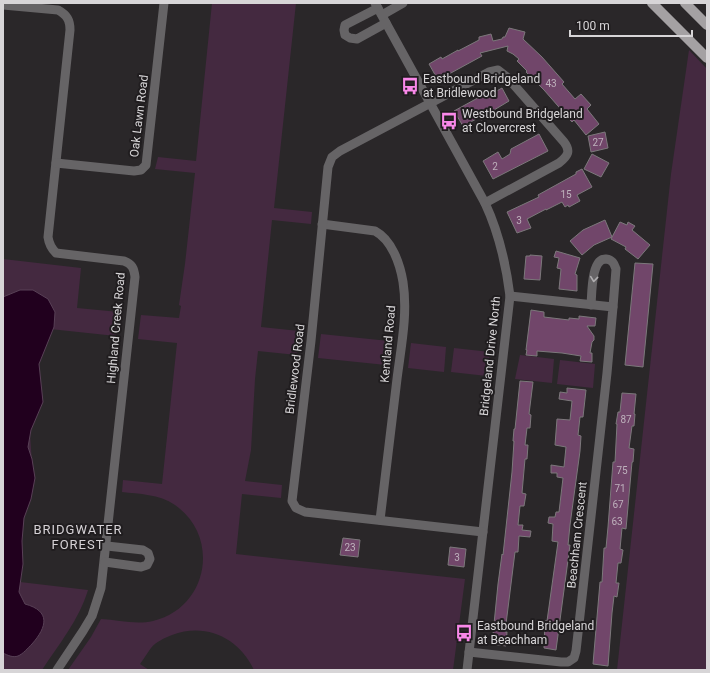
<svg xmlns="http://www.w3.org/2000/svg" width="710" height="673" font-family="Roboto,sans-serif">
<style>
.green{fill:#442940}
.water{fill:#21001e;stroke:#584056}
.building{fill:#71466a;stroke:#7c787b}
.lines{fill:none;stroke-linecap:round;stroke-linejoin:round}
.minor{stroke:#666466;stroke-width:9}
.major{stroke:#a4a1a3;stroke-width:10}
.oneway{stroke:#afadaf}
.labels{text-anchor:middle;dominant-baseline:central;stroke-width:4;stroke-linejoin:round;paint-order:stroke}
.number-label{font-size:10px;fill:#beb1bc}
.poi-label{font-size:12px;fill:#d7d5d7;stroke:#201d1f;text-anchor:start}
.street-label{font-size:12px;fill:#d7d5d7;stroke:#201d1f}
.neighbourhood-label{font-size:13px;letter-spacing:1px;fill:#d6d2d6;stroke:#201d1f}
</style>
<rect width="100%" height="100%" fill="#2a2729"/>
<g class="green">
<path d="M212 3H296L274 208 312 212 311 224 272 220 261 327 299 331 297 355 258 351 255 379 251 450 245 481 282 485 281 498 242 494 236 554 465 579 453 670H254C239 638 206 622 172 635 164 638 156 642 151 648 147 653 144 659 140 664L149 670H68L91 637 101 619C118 620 136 625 153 621 208 608 221 537 175 505 159 494 139 494 122 492L123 480 162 484 177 343 138 339 141 315 179 318 181 306 179 305 185 264 195 173 155 169 158 157 196 161Z"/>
<path d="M689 50 707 69V670H617L671 174Z"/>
<path d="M3 259 81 268 77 308 119 312 116 336 50 329 39 361 32 423 30 434 33 478 22 528 20 582 88 590C79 620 59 644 42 670H3Z"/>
<path d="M321 334 389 341 386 365 318 358Z"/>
<path d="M411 343 446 347 444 372 408 368Z"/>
<path d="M454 348 490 352 487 376 451 372Z"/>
<path d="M520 355 554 359 552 383 515 379Z"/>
<path d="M560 360 595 364 593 388 557 384Z"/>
</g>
<path class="water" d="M20 290H33L48 299 55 312 54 327 39 364 43 402 31 430 28 447 32 459 35 478 31 499 24 518 22 541 23 564 19 592 25 604C51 611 47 627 32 644 28 648 23 654 18 656 13 658 7 655 3 653V297Z"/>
<g class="building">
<path d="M509 28 525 32 523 39 542 57 564 82 562 84 575 99 581 94 591 105 587 109 599 124 586 135 574 120 572 122 544 90 526 72 527 71 517 61 519 59 513 54 507 51 508 46 480 53 482 56 438 80 429 64 441 57 442 59 458 50V51L479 40V37L491 34 493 41 502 39 503 37H505Z"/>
<path d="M502 88 509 101 494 110 495 112 481 120 480 117 463 126 454 111 485 94 486 97Z"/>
<path d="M605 132 608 148 591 152 588 136Z"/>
<path d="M539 134 548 151 493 179 483 161 498 152 502 159 510 154 511 149Z"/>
<path d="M592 154 609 163 601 177 584 169Z"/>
<path d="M582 169 592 187 577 195 580 201 569 207 568 205 565 207 562 202 546 210V209L527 219 531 228 517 233 507 212 539 197 538 195 576 174V172Z"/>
<path d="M605 220 612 237 594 245 582 255 570 241 583 230Z"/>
<path d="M620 222 627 225 628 222 635 226 632 230 650 245 638 259 625 249 626 247 611 239Z"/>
<path d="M556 251 580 258 575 274 577 275V291L559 289 561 269 557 268 559 258 554 257Z"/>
<path d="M530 255 542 256 540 280 524 279 526 256H530Z"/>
<path d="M635 263 653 264 643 367 625 365Z"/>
<path d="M531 310 544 312V317L569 320V318L579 319V316L596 318 595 326H587L594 336V340L592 342 590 353H592V362L580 361 581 356 562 353 537 351V356L526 355 527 350H526Z"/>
<path d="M520 381 533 382 529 414 531 415 530 428H527L525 445H528L527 459H525L522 493 526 494 524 506H520L518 525H523L522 530 531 531 530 537 519 536 518 552H515L505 632H507L506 646 492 644 498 584 502 554 503 555 512 472 514 441H513L514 429H515Z"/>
<path d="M567 388 586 390 583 417H580L578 435 581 436 580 451 570 525 568 545H570L556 650 544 648 545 621H547L558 542 552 541 553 524 548 523 549 517H555L556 512H559L563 478 557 477V473H551V465L564 467 566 447 555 445 557 419 570 420 572 401 559 399 560 392 567 393Z"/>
<path d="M622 393 636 394 634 414H635L634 426H632L629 448 634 449 633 462H632L626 529 622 528 620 549 623 550 621 563H618L616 583H619L617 597 614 596 612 613 608 666 593 664 600 582H602L604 548H606L608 527 613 462H615L617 424H616L618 412H620Z"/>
<path d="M343 538 360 540 358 557 340 555Z"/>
<path d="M450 547 466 549 464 567 448 565Z"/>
</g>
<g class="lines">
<g class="minor">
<path d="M375 3 485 203C499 233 506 264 510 296L467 670"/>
<path d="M3 5 58 10C67 15 70 20 70 30L48 237C49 244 51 248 56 253L124 261C132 264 134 268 135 277L101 588 92 616 83 631 57 670"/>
<path d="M378 8 345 25 344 30 345 35 350 38 357 39 386 23"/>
<path d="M382 15 403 3"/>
<path d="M56 163 134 171 141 170 146 165 164 3"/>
<path d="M322 224 375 231C392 240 400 264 403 282 408 314 401 347 397 379 391 426 386 473 380 520"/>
<path d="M591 305C592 294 591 258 606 259 613 260 614 264 616 269L613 307"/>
<path d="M483 532 305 512 296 508 292 501 311 341 328 167 332 157 340 151 489 72 498 70 507 77 564 142C571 151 568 156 559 163L485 203"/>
<path d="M105 562 141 567 147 565 150 559 148 553 143 550 107 546"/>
<path d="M469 652 561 662H568L574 658 576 651 607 373 613 307 510 296"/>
</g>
<g class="major">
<path d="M652 3 707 58"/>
<path d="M685 3 707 25"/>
</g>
</g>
<defs><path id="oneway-chevron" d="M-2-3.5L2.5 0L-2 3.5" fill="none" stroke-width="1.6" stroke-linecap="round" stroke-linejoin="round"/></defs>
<use class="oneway" href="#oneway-chevron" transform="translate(594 279) rotate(96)"/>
<defs>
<g id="bus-bare" transform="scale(1.38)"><path d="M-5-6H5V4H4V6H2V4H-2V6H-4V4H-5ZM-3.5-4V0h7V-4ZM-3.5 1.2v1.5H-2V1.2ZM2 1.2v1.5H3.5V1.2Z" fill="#f988e9" stroke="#201d1f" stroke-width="2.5" paint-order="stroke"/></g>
</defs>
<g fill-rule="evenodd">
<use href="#bus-bare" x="410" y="86"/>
<use href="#bus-bare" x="449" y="121"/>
<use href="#bus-bare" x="464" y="633"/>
</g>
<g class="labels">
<g class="number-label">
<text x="551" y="83">43</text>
<text x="598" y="142">27</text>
<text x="495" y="166">2</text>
<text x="566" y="194">15</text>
<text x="519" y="220">3</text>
<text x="626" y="419">87</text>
<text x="622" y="470">75</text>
<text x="620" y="488">71</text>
<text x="618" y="504">67</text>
<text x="617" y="521">63</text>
<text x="350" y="547">23</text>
<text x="457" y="557">3</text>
</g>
<g class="poi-label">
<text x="423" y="79">Eastbound Bridgeland<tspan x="423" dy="14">at Bridlewood</tspan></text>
<text x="462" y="114">Westbound Bridgeland<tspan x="462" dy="14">at Clovercrest</tspan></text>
<text x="477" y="626">Eastbound Bridgeland<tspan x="477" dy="14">at Beachham</tspan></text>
</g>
<g class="street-label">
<text transform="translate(139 116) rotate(-83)">Oak Lawn Road</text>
<text transform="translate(116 328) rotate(-85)">Highland Creek Road</text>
<text transform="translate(388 344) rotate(-85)">Kentland Road</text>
<text transform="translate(490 356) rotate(-84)">Bridgeland Drive North</text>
<text transform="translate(295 369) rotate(-83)">Bridlewood Road</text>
<text transform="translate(577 535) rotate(-84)">Beachham Crescent</text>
</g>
<g class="neighbourhood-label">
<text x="78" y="529">BRIDGWATER<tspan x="78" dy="15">FOREST</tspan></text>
</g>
</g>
<rect width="710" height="673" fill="none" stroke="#d7d5d7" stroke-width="8"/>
<path d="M570 30v6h122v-6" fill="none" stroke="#d7d5d7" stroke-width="2"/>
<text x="576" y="30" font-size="12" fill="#d7d5d7" stroke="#201d1f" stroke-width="3" paint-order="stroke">100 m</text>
</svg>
